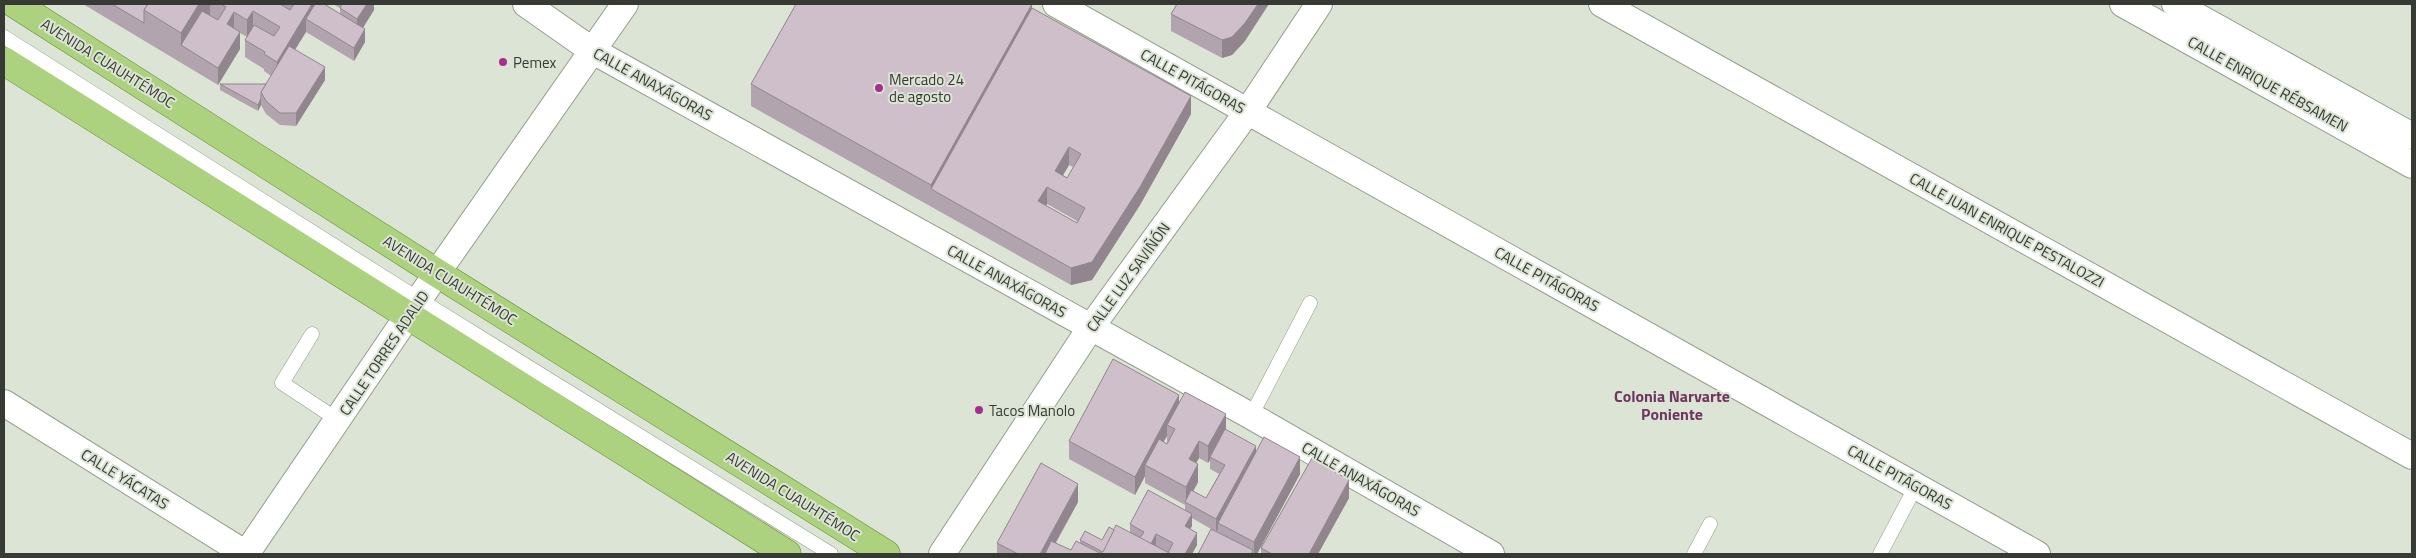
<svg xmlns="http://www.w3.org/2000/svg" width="2416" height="558" font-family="'Titillium Web',sans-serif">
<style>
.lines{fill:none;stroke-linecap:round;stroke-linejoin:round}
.service-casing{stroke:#959d8e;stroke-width:15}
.minor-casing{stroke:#959d8e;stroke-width:28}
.primary-casing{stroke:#5f892d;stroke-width:29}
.service{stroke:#fff;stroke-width:14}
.minor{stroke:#fff;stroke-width:26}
.primary{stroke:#acd27f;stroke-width:28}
.wall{fill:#b2a4ae;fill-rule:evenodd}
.shaded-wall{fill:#91868d}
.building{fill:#cfbfca;stroke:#91868d;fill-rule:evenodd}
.poi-dot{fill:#a3308a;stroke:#dce5d5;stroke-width:2}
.labels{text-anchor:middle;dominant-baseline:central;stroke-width:4;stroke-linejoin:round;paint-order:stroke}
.poi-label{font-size:15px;fill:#373a34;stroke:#dce5d5;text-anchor:start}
.street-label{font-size:15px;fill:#373a34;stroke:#dce5d5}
.neighbourhood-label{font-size:16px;font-weight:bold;fill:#703661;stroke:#dce5d5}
</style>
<rect width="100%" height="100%" fill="#dce5d5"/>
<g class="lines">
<g class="service-casing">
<g id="service">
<path d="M4 37 420 300 831 554"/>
<path d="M312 334 282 383 338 420"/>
<path d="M1251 416 1310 303"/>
<path d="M1694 554 1710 524"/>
<path d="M1880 554 1916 486"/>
</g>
</g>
<g class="minor-casing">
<g id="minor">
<path d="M526 4 593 51 1251 416 1491 554"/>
<path d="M1056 4 2037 554"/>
<path d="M1602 4 2412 456"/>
<path d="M2123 4 2412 165"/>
<path d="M2175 4 2412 136"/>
<path d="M4 403 246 554"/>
<path d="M246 554 437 273 625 4"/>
<path d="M942 554 1091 327 1248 111 1319 4"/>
</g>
</g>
<g class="primary-casing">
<g id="primary">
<path d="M15 4 437 273 886 554"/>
<path d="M4 61 787 554"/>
</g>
</g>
<use href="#service" class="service"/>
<use href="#minor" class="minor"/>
<use href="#primary" class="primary"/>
</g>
<g class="wall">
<path d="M83 4H324L340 14V8L333 4H374V10L363 28 365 42 354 61 306 32 295 49 325 80 296 126 280 125 266 114 261 105 258 111 220 90V84H266L271 76 264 71V69L245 57V40L247 37 240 33V49L218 85Z"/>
<path d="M1032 8 1191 114 1140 205 1092 280 1071 285 751 106V84ZM1069 165 1073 167 1067 178 1063 175ZM1047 204 1077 221V223L1046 206Z"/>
<path d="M1171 14 1245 41 1232 55 1222 58 1171 31Z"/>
<path d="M1179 401 1226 430 1256 453 1300 474 1257 554H1198L1211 529 1192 518V526L1190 529 1197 545 1192 554H997V543L1078 502 1056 543 1071 550 1080 543V540H1102L1114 530 1130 533V524L1185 510V505L1145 483V476L1135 495 1069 459V441ZM1167 436V444L1163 442ZM1199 458 1208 463 1210 460V469L1219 474 1206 498 1193 491 1198 482 1196 463Z"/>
<path d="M1349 498 1318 554H1261V548Z"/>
</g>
<g class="shaded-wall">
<path d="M196 4H210V15L189 50 181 45V33Z"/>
<path d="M312 4H317L306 19V32L277 79V62Z"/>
<path d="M367 4H374V10L357 37V19Z"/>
<path d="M1032 4V25L931 189V185Z"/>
<path d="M1258 4H1269L1245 41 1232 55 1222 58V40Z"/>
<path d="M253 11V28L247 38V20Z"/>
<path d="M234 12V29L227 24Z"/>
<path d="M365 29V42L354 61V48Z"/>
<path d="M240 32V49L218 85V68Z"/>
<path d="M325 67V80L296 126V113Z"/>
<path d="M1191 96V114L1140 205 1092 280 1071 285V268Z"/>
<path d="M261 98V105L258 111V105Z"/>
<path d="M1069 147V165L1055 189V171Z"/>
<path d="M1047 187V204L1038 219V201Z"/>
<path d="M1179 395V413L1167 425V436L1149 468 1145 465V476L1135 495V477Z"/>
<path d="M1226 414V432L1210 457V460L1208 463V446Z"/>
<path d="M1199 441V458L1189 476V459Z"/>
<path d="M1256 446V459L1218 523V529L1216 532V519Z"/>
<path d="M1300 457V474L1257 554H1254V542Z"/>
<path d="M1198 464V482L1187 503 1186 502V487Z"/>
<path d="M1349 480V498L1318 554H1309Z"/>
<path d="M1078 484V502L1049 554H1040Z"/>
<path d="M1192 514V526L1185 539V526Z"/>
<path d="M1197 533V545L1192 554H1185Z"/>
<path d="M1156 534V546L1150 545Z"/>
</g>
<g class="building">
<path d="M112 4H148L144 10V23Z"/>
<path d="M148 4H199L181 33 144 10Z"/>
<path d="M221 4H280L290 10 294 4H312L277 62 264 54 265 52 245 40 254 25 274 36 280 27 253 11 247 20 234 12 227 24 240 32 218 68 181 45 202 11 218 20 226 7Z"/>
<path d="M315 4H324L365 29 354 48 306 19Z"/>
<path d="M342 4H367L357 19 340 8Z"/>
<path d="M796 4H1032L931 185 751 84Z"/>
<path d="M1177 4H1258L1245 23 1232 37 1222 40 1171 14Z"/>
<path d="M1032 8 1191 96 1140 187 1092 262 1071 268 931 189ZM1069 147 1081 154 1067 178 1055 171ZM1047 187 1085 208 1077 223 1038 201Z"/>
<path d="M289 46 325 67 296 113H280L266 101 261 92Z"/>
<path d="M220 84H266L261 92V98L258 105Z"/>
<path d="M1113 359 1179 395 1135 477 1069 441Z"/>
<path d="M1185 392 1226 414 1208 446 1199 441 1189 459 1198 464 1186 487 1145 465 1159 439 1167 444 1175 429 1167 425Z"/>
<path d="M1225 429 1256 446 1216 519 1185 502 1191 490 1206 498 1225 465 1210 457Z"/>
<path d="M1264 437 1300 457 1254 542 1218 523Z"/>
<path d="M1312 458 1349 480 1309 554H1272L1261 548Z"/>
<path d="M1041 463 1078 484 1040 554H1018L997 543Z"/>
<path d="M1148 490 1192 514 1185 526 1197 533 1185 554H1171L1168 553 1173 543 1156 534 1151 544 1140 538 1144 532 1130 524Z"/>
<path d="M1116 525 1171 554H1112L1110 553 1109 554H1101Z"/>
<path d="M1109 527 1114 530 1103 552 1080 540 1085 531 1102 540Z"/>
<path d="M1211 529 1253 550 1251 554H1198Z"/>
<path d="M1051 541 1071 550 1076 541 1100 553V554H1045Z"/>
</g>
<g class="poi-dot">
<circle cx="503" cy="62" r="5"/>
<circle cx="879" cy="88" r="5"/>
<circle cx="979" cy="410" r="5"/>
</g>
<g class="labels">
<g class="poi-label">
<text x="513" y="62">Pemex</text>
<text x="889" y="79">Mercado 24<tspan x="889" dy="17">de agosto</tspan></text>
<text x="989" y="410">Tacos Manolo</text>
</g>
<g class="street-label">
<text transform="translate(108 63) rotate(32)">AVENIDA CUAUHTÉMOC</text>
<text transform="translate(1193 81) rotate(29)">CALLE PITÁGORAS</text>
<text transform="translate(653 84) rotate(29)">CALLE ANAXÁGORAS</text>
<text transform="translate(2268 84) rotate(29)">CALLE ENRIQUE RÉBSAMEN</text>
<text transform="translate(2007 230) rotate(29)">CALLE JUAN ENRIQUE PESTALOZZI</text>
<text transform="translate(1128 277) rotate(-54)">CALLE LUZ SAVIÑÓN</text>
<text transform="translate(1547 279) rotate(29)">CALLE PITÁGORAS</text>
<text transform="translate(450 280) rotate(32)">AVENIDA CUAUHTÉMOC</text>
<text transform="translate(1007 281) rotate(29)">CALLE ANAXÁGORAS</text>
<text transform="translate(384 353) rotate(-56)">CALLE TORRES ADALID</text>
<text transform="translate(1900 477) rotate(29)">CALLE PITÁGORAS</text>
<text transform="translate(125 479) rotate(32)">CALLE YÁCATAS</text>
<text transform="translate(1361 479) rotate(30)">CALLE ANAXÁGORAS</text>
<text transform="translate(793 496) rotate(32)">AVENIDA CUAUHTÉMOC</text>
</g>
<g class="neighbourhood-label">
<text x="1672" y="396">Colonia Narvarte<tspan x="1672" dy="18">Poniente</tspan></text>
</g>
</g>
<rect width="2416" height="558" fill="none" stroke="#373a34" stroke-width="10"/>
</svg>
